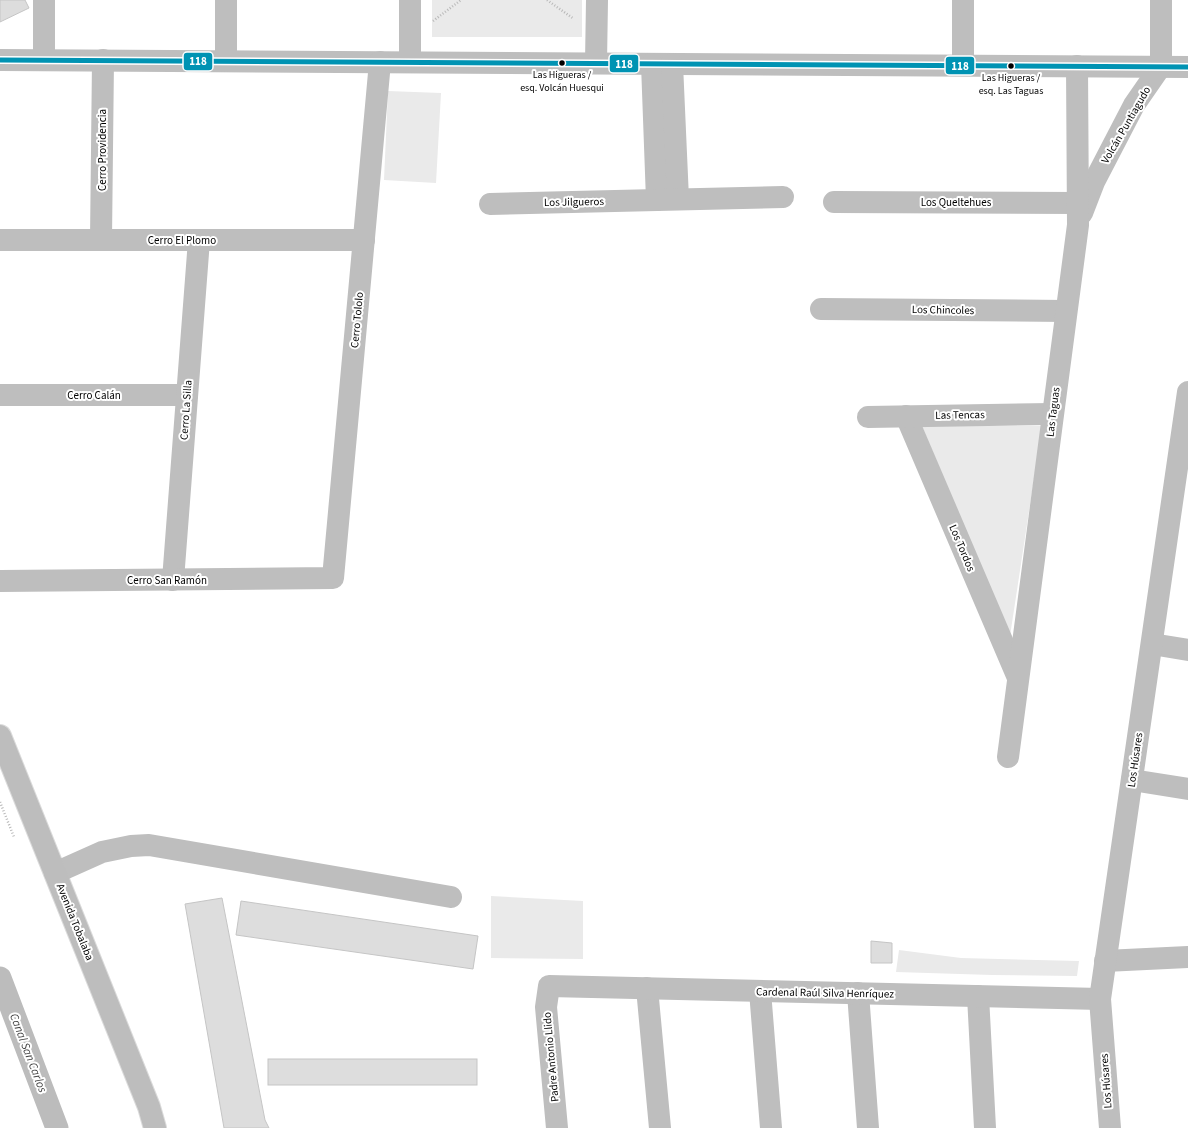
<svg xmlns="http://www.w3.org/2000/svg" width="1188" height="1128" font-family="'Source Sans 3',sans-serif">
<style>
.green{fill:#eaeaea}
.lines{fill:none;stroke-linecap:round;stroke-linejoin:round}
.canal{stroke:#bcbcbc;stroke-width:23}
.building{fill:#ddd;stroke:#c5c5c5}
.major-casing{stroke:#dbdbdb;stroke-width:24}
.path{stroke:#b8b8b8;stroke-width:2.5;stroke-dasharray:1 2;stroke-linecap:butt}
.minor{stroke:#bebebe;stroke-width:22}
.major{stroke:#bdbdbd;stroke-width:22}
.bus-1-casing{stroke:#fff;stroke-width:8}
.bus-1{stroke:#0093b3;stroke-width:5}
.bus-dot{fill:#000;stroke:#fff;stroke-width:1.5}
.labels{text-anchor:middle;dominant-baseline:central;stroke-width:4;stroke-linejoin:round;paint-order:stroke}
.bus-label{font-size:10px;fill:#000;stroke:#fff}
.street-label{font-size:11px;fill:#000;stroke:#fff}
.water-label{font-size:12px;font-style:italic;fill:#414141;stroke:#fff}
.line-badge{stroke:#fff;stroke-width:1.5}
.badge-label{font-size:11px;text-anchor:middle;font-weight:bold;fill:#fff}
</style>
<rect width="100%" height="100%" fill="#fff"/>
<g class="green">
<rect x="432" y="0" width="150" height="37"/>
<path d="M388 91 441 93 436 183 384 180Z"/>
<path d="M922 426H1042L1010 636Z"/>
<path d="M491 896 583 901V959L491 958Z"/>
<path d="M899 950 961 958 1079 961 1077 976 992 975 896 972Z"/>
</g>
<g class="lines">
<path class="canal" d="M0 978 57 1128"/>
</g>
<g class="building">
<path d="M0 0H25L29 8 0 22Z"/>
<path d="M222 898 265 1120 269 1128H224L185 904Z"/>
<path d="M241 901 478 936 473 969 236 935Z"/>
<path d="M871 941 892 943V963H871Z"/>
<rect x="268" y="1059" width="209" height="26"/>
</g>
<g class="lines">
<g class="major-casing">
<path id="major" d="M0 736 149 1107 155 1128"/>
</g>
<g class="path">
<path d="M547 0 574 19"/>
<path d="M433 21 461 0"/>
<path d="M0 802 14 837"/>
</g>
<g class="minor">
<path d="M963 0V65"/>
<path d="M0 60 1188 67"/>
<path d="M44 60V0"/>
<path d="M226 61V0"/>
<path d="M410 62V0"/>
<path d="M596 63 597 0"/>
<path d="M652 64 657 200"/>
<path d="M672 64 678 199"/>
<path d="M834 202 1078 203"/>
<path d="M490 204 783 197"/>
<path d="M1082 213 1094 182 1134 105 1161 66V0"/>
<path d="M101 239 103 60"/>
<path d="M0 240H364"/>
<path d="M821 309 1066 311"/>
<path d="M0 395H187"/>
<path d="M906 416 1018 678"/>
<path d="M868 417 1052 414"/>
<path d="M173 580 199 240"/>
<path d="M0 581 333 578 380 62"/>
<path d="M1152 644 1188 650"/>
<path d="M1008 757 1078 225 1077 66"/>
<path d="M1132 780 1188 789"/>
<path d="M55 873 102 852 131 846 149 845 451 897"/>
<path d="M1105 961 1188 957"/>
<path d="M647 988 660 1128"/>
<path d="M760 991 771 1128"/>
<path d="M858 993 868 1128"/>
<path d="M978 996 985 1128"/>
<path d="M557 1128 546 1007 549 986 1100 999"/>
<path d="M1110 1128 1100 999 1188 392"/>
</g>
<use href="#major" class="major"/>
<g class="bus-1-casing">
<path id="bus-1" d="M0 60 1188 67"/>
</g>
<use href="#bus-1" class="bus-1"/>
</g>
<g class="bus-dot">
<circle cx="562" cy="63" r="3.5"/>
<circle cx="1011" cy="66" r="3.5"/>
</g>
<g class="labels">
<g class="bus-label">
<text x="562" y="75">Las Higueras /<tspan x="562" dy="13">esq. Volcán Huesqui</tspan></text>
<text x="1011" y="78">Las Higueras /<tspan x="1011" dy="13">esq. Las Taguas</tspan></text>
</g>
<g class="street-label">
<text transform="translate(1126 125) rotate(-60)">Volcán Puntiagudo</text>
<text transform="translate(102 150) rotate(-90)">Cerro Providencia</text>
<text transform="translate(574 202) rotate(-1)">Los Jilgueros</text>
<text x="956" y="202">Los Queltehues</text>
<text x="182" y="240">Cerro El Plomo</text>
<text transform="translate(943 310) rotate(1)">Los Chincoles</text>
<text transform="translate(357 320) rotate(-85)">Cerro Tololo</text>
<text x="94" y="395">Cerro Calán</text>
<text transform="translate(186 410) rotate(-86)">Cerro La Silla</text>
<text transform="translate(1053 412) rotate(-83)">Las Taguas</text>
<text transform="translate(960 415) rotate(-1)">Las Tencas</text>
<text transform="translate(962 548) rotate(67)">Los Tordos</text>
<text x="167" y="580">Cerro San Ramón</text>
<text transform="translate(1135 760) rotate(-82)">Los Húsares</text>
<text transform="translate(75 922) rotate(68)">Avenida Tobalaba</text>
<text transform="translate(825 993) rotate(1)">Cardenal Raúl Silva Henríquez</text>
<text transform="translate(551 1057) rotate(-95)">Padre Antonio Llido</text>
<text transform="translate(1106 1081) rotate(-94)">Los Húsares</text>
</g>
<g class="water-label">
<text transform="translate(28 1053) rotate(69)">Canal San Carlos</text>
</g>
</g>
<g class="line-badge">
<rect x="183" y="52" width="30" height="19" rx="4" fill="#0093b3"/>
<rect x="609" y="54" width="30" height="19" rx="4" fill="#0093b3"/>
<rect x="945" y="56" width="30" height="19" rx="4" fill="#0093b3"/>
</g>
<g class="badge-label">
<text x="198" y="65">118</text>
<text x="624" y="68">118</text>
<text x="960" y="70">118</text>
</g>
</svg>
